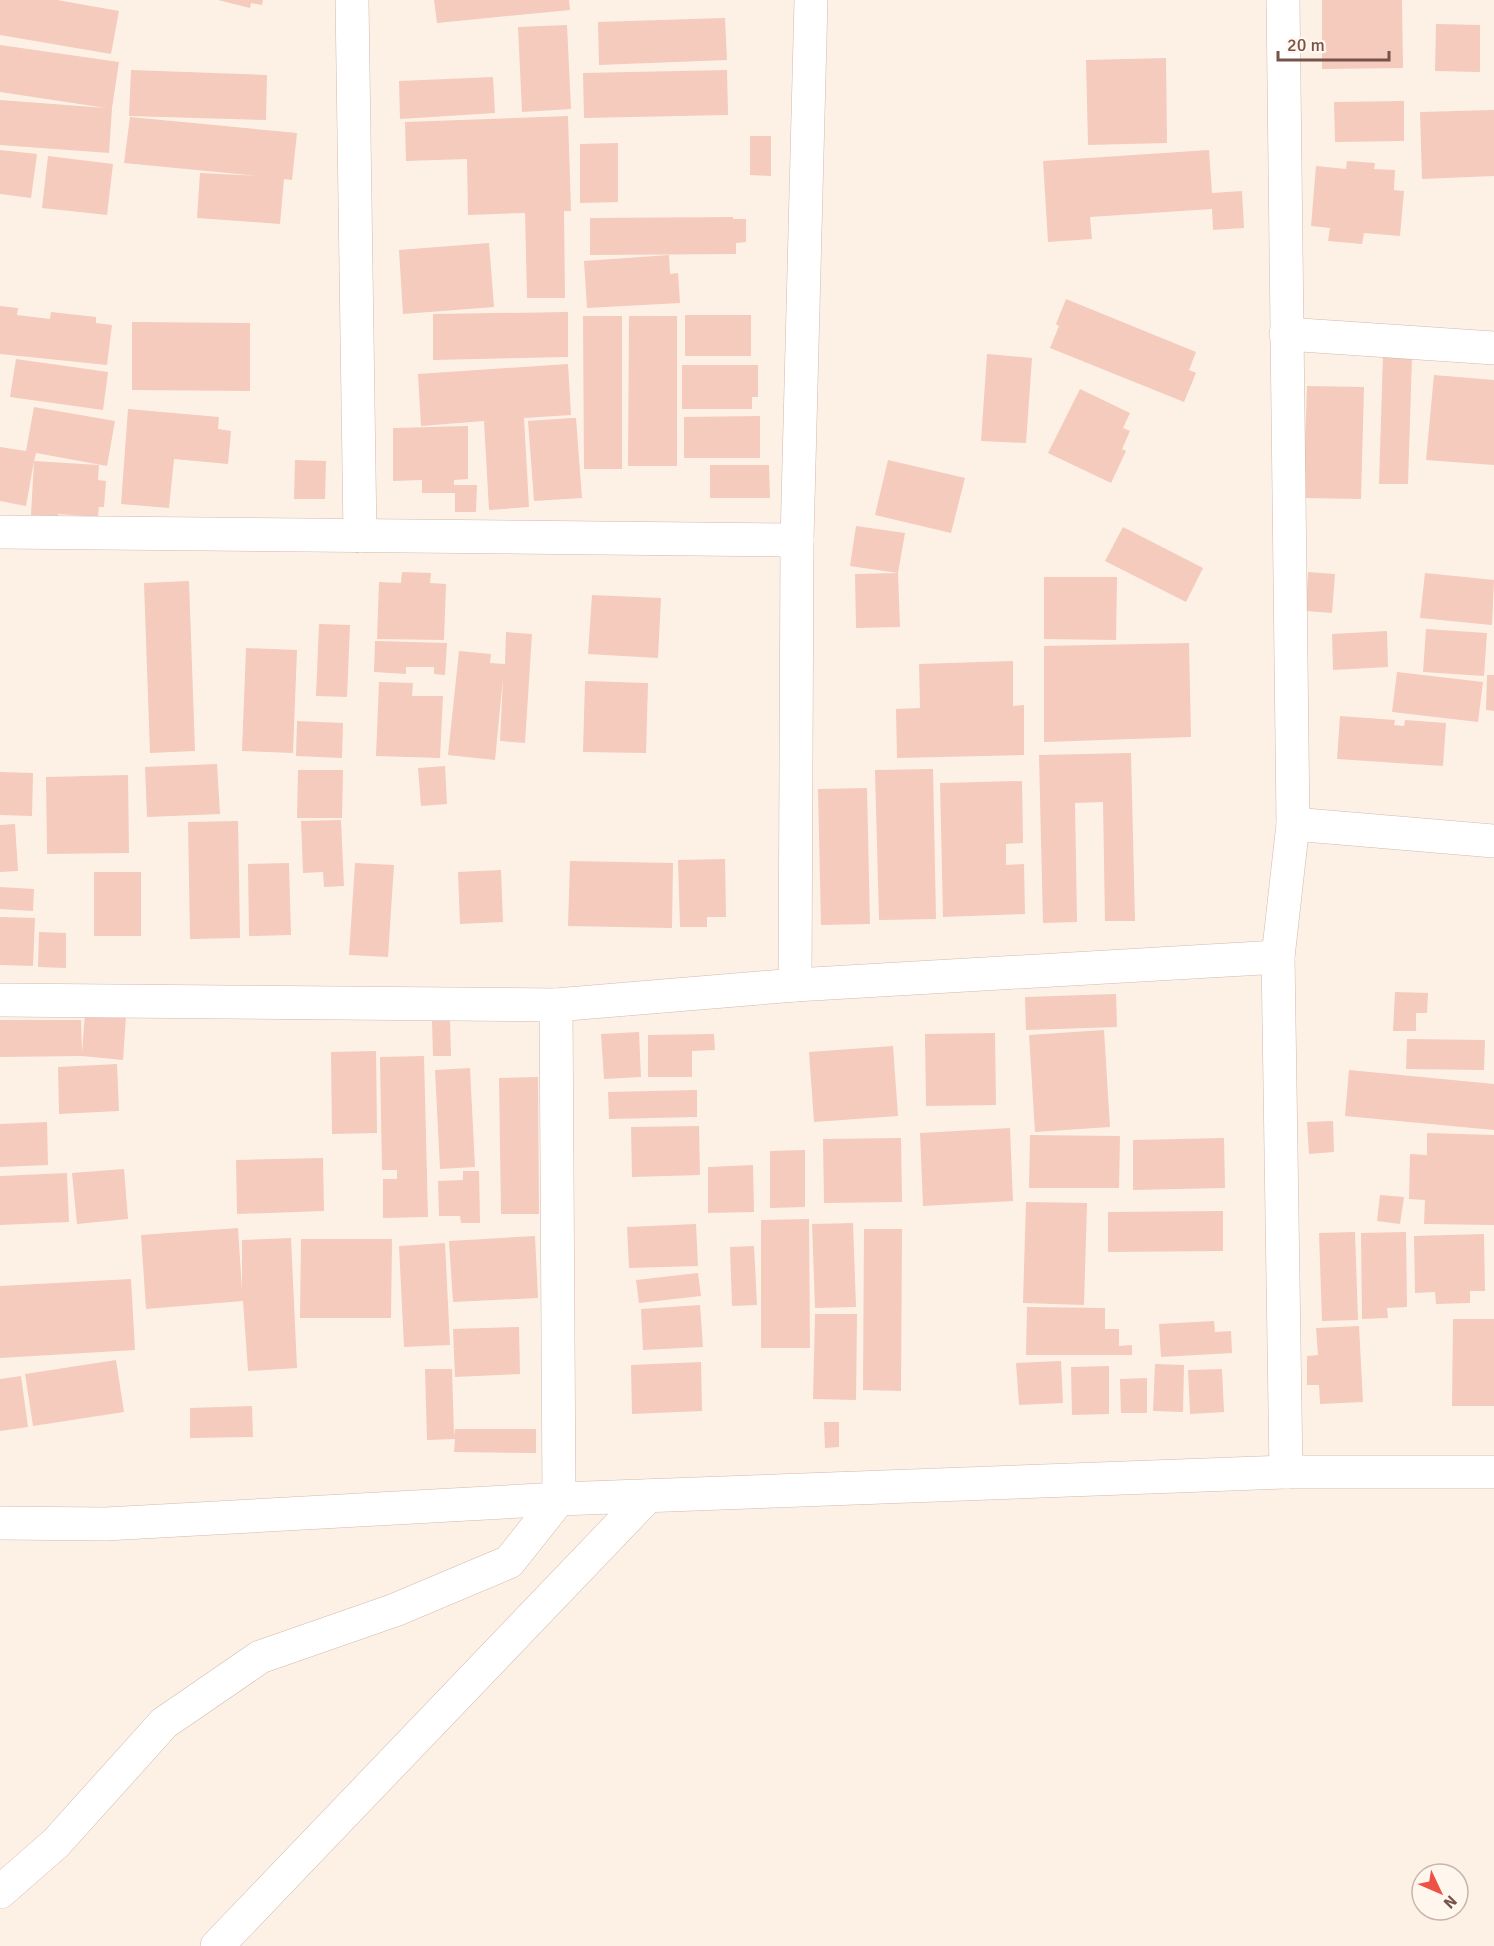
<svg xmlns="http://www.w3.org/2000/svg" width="1494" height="1946" font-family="Signika,sans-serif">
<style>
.building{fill:#f4cbbc}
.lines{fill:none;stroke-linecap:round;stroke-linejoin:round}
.street-casing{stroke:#d2b9ae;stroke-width:34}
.street{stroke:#fff;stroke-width:33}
</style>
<rect width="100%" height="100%" fill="#fdf1e6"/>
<g class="building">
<path d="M0 0H57L119 11 111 54 0 35Z"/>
<path d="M218 0H263L262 5 251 3 250 8Z"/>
<path d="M434 0H569L570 10 437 23Z"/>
<path d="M1322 0H1402L1403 68 1322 69Z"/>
<path d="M725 18 727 60 599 65 598 22Z"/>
<path d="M1436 24 1480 25V72L1435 71Z"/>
<path d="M567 25 571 109 522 112 518 27Z"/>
<path d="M0 45 119 62 112 108 109 153 0 145V100L106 108 0 92Z"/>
<path d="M1166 58 1167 143 1088 145 1086 60Z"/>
<path d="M131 70 267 75 266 120 129 116Z"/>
<path d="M727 70 728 115 584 118 583 73Z"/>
<path d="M493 77 495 113 400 119 399 81Z"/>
<path d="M1404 101V141L1335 142 1334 102Z"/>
<path d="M1494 110V176L1422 179 1420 112Z"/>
<path d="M568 116 571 211H564L565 298H527L525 213 468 215 467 159 406 161 405 122Z"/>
<path d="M130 117 297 133 292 180 284 179 280 224 197 218 200 173 259 176 124 163Z"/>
<path d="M750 136H771V176L750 175Z"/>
<path d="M618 143V202L580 203V144Z"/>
<path d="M0 150 37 154 31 198 0 194Z"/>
<path d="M1209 150 1212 193 1242 191 1244 228 1213 230 1212 209 1090 217 1092 239 1048 242 1043 161Z"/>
<path d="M48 156 113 164 107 215 42 208Z"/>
<path d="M1347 161 1375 163 1374 169 1395 170 1394 190 1404 191 1400 236 1364 233 1362 244 1328 241 1330 228 1311 226 1316 166 1346 169Z"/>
<path d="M733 217V219H746V242L736 243V254L590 255V218Z"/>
<path d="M489 243 494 307 403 314 399 250Z"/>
<path d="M669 255 670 274 678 273 680 303 587 308 584 261Z"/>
<path d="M1066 299 1196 352 1189 370 1196 373 1184 402 1050 348 1059 326 1056 324Z"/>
<path d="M0 306 18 308 17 315 50 319 51 312 96 317V323L112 325 107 365 0 354Z"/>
<path d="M568 312V357L433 360V314Z"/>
<rect x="685" y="315" width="66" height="41"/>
<path d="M583 316H622V469H584Z"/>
<path d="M629 316H677V466H628Z"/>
<path d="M132 322 250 323V391L132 390Z"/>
<path d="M987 354 1032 358 1026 443 981 441Z"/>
<path d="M1383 355 1412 356 1408 484H1379Z"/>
<path d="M16 359 108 372 103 410 10 397Z"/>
<path d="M568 364 571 415 524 418 529 507 489 510 484 421 421 426 418 374Z"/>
<path d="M682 365H758V397H752V409H682Z"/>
<path d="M1434 375 1494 380V465L1426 460Z"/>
<path d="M1307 386 1364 387 1361 499 1303 498Z"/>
<path d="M1080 389 1130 413 1123 428 1130 431 1122 449 1126 451 1111 483 1048 453Z"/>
<path d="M34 407 115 421 107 466 36 453 34 461 99 465 98 480 106 481 104 507H99L98 517 58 514V516L31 515 34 461 26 506 0 501V447L26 451Z"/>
<path d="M128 409 219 417 218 429 231 431 228 464 174 459 169 508 121 504Z"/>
<path d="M760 416V458H684V417Z"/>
<path d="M572 418H576L582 498 534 501 528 421Z"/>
<path d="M468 426V479L454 480V485H477L476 512H455V493H422V480L393 481V428Z"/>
<path d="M295 460 326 461 325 499H294Z"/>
<path d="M888 460 965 478 951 533 875 515Z"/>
<path d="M710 465H769L770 498H710Z"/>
<path d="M856 526 905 533 898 573 850 566Z"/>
<path d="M1123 527 1203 568 1186 602 1105 561Z"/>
<path d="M402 572 431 573 430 583 446 584 444 640 377 639 379 582 401 583Z"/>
<path d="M1308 572 1335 574 1332 613 1306 611Z"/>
<path d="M898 573 900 627 856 628 855 574Z"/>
<path d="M1425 573 1494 580 1492 625 1420 618Z"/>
<path d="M1044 577H1117L1116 640 1044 639Z"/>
<path d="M189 581 195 751 150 753 144 583Z"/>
<path d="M592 595 661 598 658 658 588 654Z"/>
<path d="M319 624 350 625 347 697 316 696Z"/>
<path d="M1426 629 1487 633 1484 676 1423 672Z"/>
<path d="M1387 631 1388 667 1333 670 1332 634Z"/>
<path d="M506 632 532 634 525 743 500 741 503 678 495 760 448 755 459 651 491 654 490 663 505 664Z"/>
<path d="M375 641 447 643 445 675 434 674V667H406V674L374 672Z"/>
<path d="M1189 643 1191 737 1044 742V646Z"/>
<path d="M246 648 297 650 293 753 242 751Z"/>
<path d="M1013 661V706L1024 705V755L897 758 896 709 920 708 919 664Z"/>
<path d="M1397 672 1483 682 1478 722 1392 712Z"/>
<path d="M1487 675H1494V711L1486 710Z"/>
<path d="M585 681 648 683 646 753 583 752Z"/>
<path d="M379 682 413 683 412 696H443L440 758 376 756Z"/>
<path d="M1340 716 1395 720 1394 725 1404 726 1405 720 1446 723 1443 766 1337 759Z"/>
<path d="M297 721 343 723 342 758 296 756Z"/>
<path d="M1131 753 1135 921H1105L1103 802 1075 803 1077 922 1043 923 1039 755Z"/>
<path d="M217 764 220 814 147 817 145 767Z"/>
<path d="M445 766 447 804 421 806 418 768Z"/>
<path d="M933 769 936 919 879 920 875 770Z"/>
<path d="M298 770H343L342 818H297Z"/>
<path d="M0 772 33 773 32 816 0 815Z"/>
<path d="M128 775 129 853 47 854 46 777Z"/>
<path d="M1022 781 1023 843 1006 844V865L1024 864 1025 914 943 917 940 783Z"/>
<path d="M867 788 870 924 821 925 818 789Z"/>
<path d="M341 820 344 886 324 887 323 872 303 873 301 821Z"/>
<path d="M238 821 240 938 190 939 188 822Z"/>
<path d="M15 824 18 871 0 872V825Z"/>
<path d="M725 859 726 917H707V927H680L678 860Z"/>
<path d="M570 861 673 863 672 928 568 926Z"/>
<path d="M289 863 291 935 249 936 248 864Z"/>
<path d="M355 863 394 865 388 957 349 955Z"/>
<path d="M501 870 503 922 460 924 458 872Z"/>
<rect x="94" y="872" width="47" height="64"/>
<path d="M0 887 34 889 33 911 0 909Z"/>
<path d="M0 917 35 918 33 966 0 965Z"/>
<path d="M39 932 66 933V968L38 967Z"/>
<path d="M1395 992 1428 993 1427 1013H1416V1031H1393Z"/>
<path d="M1116 994 1117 1027 1026 1030 1025 997Z"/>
<path d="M85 1013 126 1016 123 1060 82 1056 0 1057V1020H81L82 1053Z"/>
<path d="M450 1020 451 1056H433L432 1021Z"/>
<path d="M1104 1030 1110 1127 1035 1132 1029 1035Z"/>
<path d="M639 1032 641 1077 604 1079 601 1034Z"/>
<path d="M995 1033 996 1105 926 1106 925 1034Z"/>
<path d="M714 1034 715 1050 692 1051V1077H648V1035Z"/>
<path d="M1407 1039 1485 1040 1484 1070 1406 1069Z"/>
<path d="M893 1046 898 1116 814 1122 809 1052Z"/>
<path d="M376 1051 377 1133 332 1134 331 1052Z"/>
<path d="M424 1056 428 1217 383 1218V1179H397V1170H382L380 1057Z"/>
<path d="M117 1064 119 1111 59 1114 58 1067Z"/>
<path d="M470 1068 475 1167 440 1169 435 1070Z"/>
<path d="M1349 1070 1494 1084V1130L1345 1116Z"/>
<path d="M538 1077 539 1214H501L499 1078Z"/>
<path d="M697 1090V1117L609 1119 608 1092Z"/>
<path d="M1333 1121 1334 1152 1309 1154 1307 1122Z"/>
<path d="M47 1122 48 1165 0 1167V1124Z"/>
<path d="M699 1126 700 1175 632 1177 631 1127Z"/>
<path d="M1010 1128 1013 1201 923 1206 920 1133Z"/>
<path d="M1427 1133 1494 1135V1225L1424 1224 1425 1200 1409 1199 1410 1154 1427 1155Z"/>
<path d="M1030 1135 1120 1136 1119 1188H1029Z"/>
<path d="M901 1138 902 1202 824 1203 823 1139Z"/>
<path d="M1224 1138 1225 1188 1133 1190V1140Z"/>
<path d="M805 1150V1207L770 1208V1151Z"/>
<path d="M323 1158 324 1211 237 1214 236 1160Z"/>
<path d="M753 1165 754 1212 708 1213V1167Z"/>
<path d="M124 1169 128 1219 77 1224 72 1173Z"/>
<path d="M463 1171H479L480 1223H461L460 1216H439L438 1181 463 1180Z"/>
<path d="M67 1173 69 1222 0 1225V1176Z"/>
<path d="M1380 1195 1404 1197 1400 1224 1377 1221Z"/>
<path d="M1026 1202 1087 1203 1084 1305 1023 1303Z"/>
<path d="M1223 1211V1251L1108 1252V1212Z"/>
<path d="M809 1219 810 1348H761V1220Z"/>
<path d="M853 1223 856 1307 815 1308 812 1224Z"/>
<path d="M696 1224 698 1266 629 1268 627 1227Z"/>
<path d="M238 1228 242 1290V1240L291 1238 297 1368 248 1371 243 1301 146 1309 141 1235Z"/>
<path d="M864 1229H902L901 1391 863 1390Z"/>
<path d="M1355 1232 1358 1320 1322 1321 1319 1233Z"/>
<path d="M1406 1232 1407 1307 1387 1308 1388 1318 1362 1319 1361 1233Z"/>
<path d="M1484 1234 1485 1291H1470V1303L1436 1304 1435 1292 1415 1293 1414 1236Z"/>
<path d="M535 1236 538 1298 453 1302 449 1241Z"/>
<path d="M301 1239H392L391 1318H300Z"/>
<path d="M445 1243 450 1345 404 1347 399 1246Z"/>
<path d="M754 1246 757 1305 732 1306 730 1247Z"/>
<path d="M698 1273 701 1296 639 1303 636 1280Z"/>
<path d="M131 1279 135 1350 0 1358V1286Z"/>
<path d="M700 1305 703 1347 643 1350 641 1309Z"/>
<path d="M1027 1307 1105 1308V1329H1119V1346L1132 1345V1355H1026Z"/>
<path d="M815 1314H857L856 1400 813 1399Z"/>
<path d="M1453 1319H1494V1406H1452Z"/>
<path d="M1214 1321 1215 1332 1231 1331 1232 1353 1161 1357 1159 1324Z"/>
<path d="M1359 1326 1363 1402 1320 1404 1319 1385H1307V1356L1318 1355 1316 1328Z"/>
<path d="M519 1327 520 1374 455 1377 453 1329Z"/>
<path d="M116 1360 124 1412 33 1426 25 1374Z"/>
<path d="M1061 1361 1063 1403 1019 1405 1016 1363Z"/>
<path d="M701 1362 702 1411 632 1414 631 1365Z"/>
<path d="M1155 1364 1184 1365 1183 1412 1153 1411Z"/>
<path d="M1109 1366V1414L1072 1415 1071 1367Z"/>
<path d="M425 1369H452L454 1436 455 1429H536V1453L454 1452 455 1439 427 1440Z"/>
<path d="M1222 1369 1224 1412 1190 1414 1188 1370Z"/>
<path d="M21 1376 28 1427 0 1431V1379Z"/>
<path d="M1147 1378V1413H1121L1120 1379Z"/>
<path d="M252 1406 253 1437 190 1438V1408Z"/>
<path d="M824 1422H839V1447L825 1448Z"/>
</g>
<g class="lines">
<g class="street-casing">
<g id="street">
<path d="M352 0 360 536"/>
<path d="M1283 0 1293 824 1278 957 1286 1472"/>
<path d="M1286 334 1494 348"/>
<path d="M0 532 797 540"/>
<path d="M1293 824 1494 841"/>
<path d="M795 985 797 540 811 0"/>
<path d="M0 1000 556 1005"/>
<path d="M0 1523 106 1524 559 1499 1286 1472H1494"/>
<path d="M0 1892 56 1843 164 1723 260 1657 395 1610 509 1562 559 1499 556 1005 795 985 1278 957"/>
<path d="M217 1946 648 1496"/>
</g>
</g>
<use href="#street" class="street"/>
</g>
<g transform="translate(1440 1892) rotate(134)"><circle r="28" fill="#fff6ed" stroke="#c9b5ab" stroke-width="1.5"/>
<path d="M0-4.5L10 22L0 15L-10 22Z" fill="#ec5346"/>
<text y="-9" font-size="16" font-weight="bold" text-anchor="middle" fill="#785349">N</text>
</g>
<path d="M1278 51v9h111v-9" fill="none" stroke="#785349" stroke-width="3"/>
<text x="1287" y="51" font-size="18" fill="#785349" stroke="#fff6ed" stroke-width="4.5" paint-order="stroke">20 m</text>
</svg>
